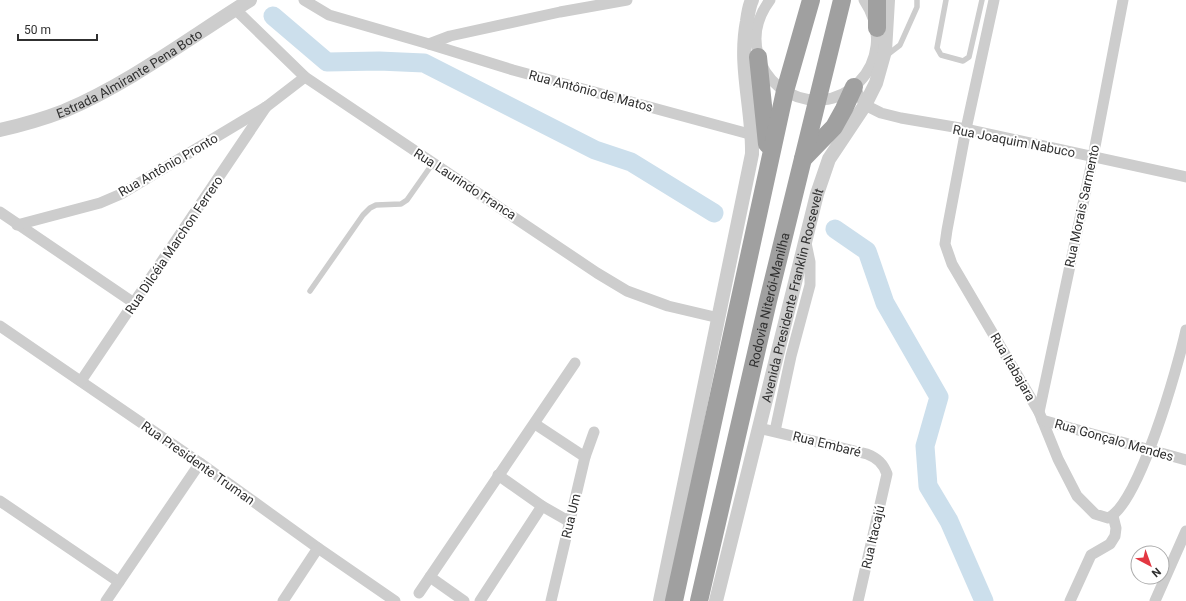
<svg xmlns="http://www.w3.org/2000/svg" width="1186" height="601" font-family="Roboto,sans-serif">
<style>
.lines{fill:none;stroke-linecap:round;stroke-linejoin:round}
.river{stroke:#ccdfec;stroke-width:19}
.service{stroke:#cdcdcd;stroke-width:5.5}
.minor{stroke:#cdcdcd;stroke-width:11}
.tertiary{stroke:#cdcdcd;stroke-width:14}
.trunk{stroke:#a0a0a0;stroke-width:18}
.labels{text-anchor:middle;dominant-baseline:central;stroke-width:4;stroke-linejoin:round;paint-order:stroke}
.street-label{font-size:13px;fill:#303030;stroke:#fff}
</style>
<rect width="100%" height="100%" fill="#fff"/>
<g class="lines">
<g class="river">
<path d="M273 16 327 62 379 61 424 63 595 150 631 162 714 213"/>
<path d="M835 229 867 251 885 303 939 397 925 446 928 486 949 521 984 601"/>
</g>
<g class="service">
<path d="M946 0 937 48 941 55 963 61 969 57 982 0"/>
<path d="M887 55 900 45 917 7V0"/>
<path d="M310 291 363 215 370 208 376 205 401 204 407 200 433 163"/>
</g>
<g class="minor">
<path d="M304 0 329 15 429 44 450 36 560 12 627 0"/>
<path d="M770 0C758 16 753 35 758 54 761 67 769 79 779 87 837 129 905 62 864 0"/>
<path d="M994 0 966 129 947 230 945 244 952 264 1039 412 1058 459 1077 496 1095 514 1108 518C1139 505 1178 366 1186 330"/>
<path d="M235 9 305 77 597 273 627 291 668 306 719 318"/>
<path d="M429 44 513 70 753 135"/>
<path d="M854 87 865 105 881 113 901 118 966 129 1186 177"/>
<path d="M0 212 134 303"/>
<path d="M17 225 100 203 121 194 266 107 305 77"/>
<path d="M0 326 200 463 318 548 395 601"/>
<path d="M81 381 266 107"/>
<path d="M1039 412 1093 157 1123 0"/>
<path d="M1042 420 1186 460"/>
<path d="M535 424 585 457"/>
<path d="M759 428 867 454C877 458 883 463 887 474L858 601"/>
<path d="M775 431 791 356 810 285V262L806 243"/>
<path d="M498 475 542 506 570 522"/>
<path d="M0 501 119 582"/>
<path d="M430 577 464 601"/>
<path d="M419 593 575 363"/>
<path d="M106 601 200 463"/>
<path d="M283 601 318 548"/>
<path d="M480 601 542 506"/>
<path d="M551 601 585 457 594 432"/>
<path d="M1070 601 1091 555 1110 544 1115 536 1116 528 1113 516"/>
<path d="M1155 601 1186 531"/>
</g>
<g class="tertiary">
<path id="s1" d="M0 130C22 125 43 119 64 111 130 83 189 38 250 0"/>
<path d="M660 601 752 154C753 109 738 66 747 21 748 14 749 6 752 0"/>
<path id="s2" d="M716 601 817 194 829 159 865 105 876 83 885 51 888 0"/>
</g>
<g class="trunk">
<path d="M877 0V28"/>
<path d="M758 57 767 144"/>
<path d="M803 159 834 127 844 109 854 87"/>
<path d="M674 601 785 91 811 0"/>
<path id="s3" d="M699 601 768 301 842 0"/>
</g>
</g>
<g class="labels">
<g class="street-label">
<text stroke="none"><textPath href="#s1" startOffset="142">Estrada Almirante Pena Boto</textPath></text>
<text transform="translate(591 91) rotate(15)">Rua Antônio de Matos</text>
<text transform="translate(1014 141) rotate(11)">Rua Joaquim Nabuco</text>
<text transform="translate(168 165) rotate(-30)">Rua Antônio Pronto</text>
<text transform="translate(465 184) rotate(33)">Rua Laurindo Franca</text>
<text transform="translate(1082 206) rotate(-78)">Rua Morais Sarmento</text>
<text transform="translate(174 245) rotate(-56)">Rua Dilcéia Marchon Ferrero</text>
<text stroke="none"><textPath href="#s2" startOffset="315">Avenida Presidente Franklin Roosevelt</textPath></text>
<text stroke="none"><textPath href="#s3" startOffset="309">Rodovia Niterói-Manilha</textPath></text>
<text transform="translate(1013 367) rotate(60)">Rua Itabajara</text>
<text transform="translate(1114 440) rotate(16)">Rua Gonçalo Mendes</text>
<text transform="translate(827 444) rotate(14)">Rua Embaré</text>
<text transform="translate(198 463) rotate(35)">Rua Presidente Truman</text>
<text transform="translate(571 516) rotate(-77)">Rua Um</text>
<text transform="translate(873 537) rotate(-77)">Rua Itacajú</text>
</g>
</g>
<g transform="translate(1150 565) rotate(139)"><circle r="19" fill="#ffffff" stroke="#acacac"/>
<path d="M0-3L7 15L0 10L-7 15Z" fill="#e33742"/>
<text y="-6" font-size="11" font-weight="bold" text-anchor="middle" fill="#303030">N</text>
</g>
<path d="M18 34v6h79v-6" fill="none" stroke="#303030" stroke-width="2"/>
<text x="24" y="34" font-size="12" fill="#303030" stroke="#ffffff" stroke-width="3" paint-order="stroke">50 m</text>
</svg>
